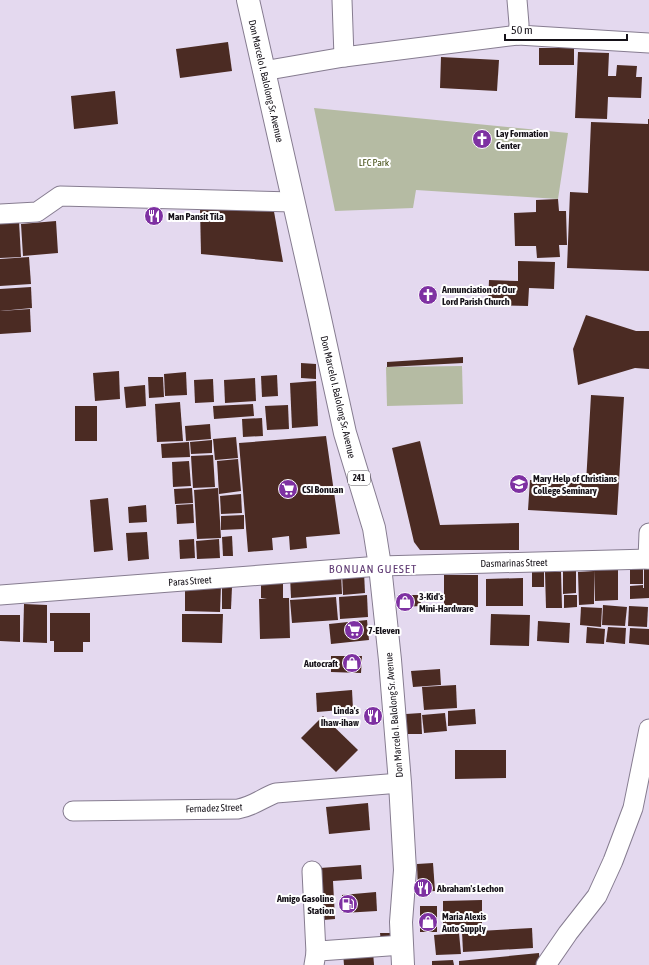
<svg xmlns="http://www.w3.org/2000/svg" width="649" height="965" font-family="'Asap Condensed',sans-serif">
<style>
.green{fill:#b5bba3}
.building{fill:#4b2b23}
.lines{fill:none;stroke-linecap:round;stroke-linejoin:round}
.minor-casing{stroke:#867c90;stroke-width:21}
.primary-casing{stroke:#867c90;stroke-width:24}
.minor{stroke:#fff;stroke-width:19}
.primary{stroke:#fff;stroke-width:22}
.labels{text-anchor:middle;dominant-baseline:central;stroke-width:4;stroke-linejoin:round;paint-order:stroke}
.shield{fill:#fff;stroke:#5c595e;stroke-width:1}
.shield-label{font-size:9px;font-weight:bold;fill:#161219}
.street-label{font-size:10px;fill:#161219;stroke:#fff}
.poi-label{font-size:10px;font-weight:bold;fill:#161219;stroke:#fff;text-anchor:start}
.park-label{font-size:10px;fill:#434d13;stroke:#fff}
.quarter-label{font-size:12px;letter-spacing:1px;fill:#5f3a73;stroke:#fff}
</style>
<rect width="100%" height="100%" fill="#e4d9ef"/>
<g class="green">
<path d="M314 108 568 133 558 199 416 190 413 208 335 211Z"/>
<path d="M462 366 463 404 387 406 386 367Z"/>
</g>
<g class="building">
<path d="M228 42 232 71 180 78 176 49Z"/>
<rect x="539" y="48" width="35" height="17"/>
<path d="M578 52 609 53 608 76H616L617 65 637 66 636 77H642L641 98 608 97 607 119 575 118Z"/>
<path d="M441 57 499 60 497 91 440 88Z"/>
<path d="M115 91 118 124 74 129 71 96Z"/>
<path d="M648 119H649V271L567 268 570 192 588 193 591 122 648 124Z"/>
<path d="M558 199 559 211H566L567 245H559L560 257 537 258 536 246H515L514 213 536 212V200Z"/>
<path d="M273 206 283 262 201 254 200 208Z"/>
<path d="M19 221 21 257 0 258V223Z"/>
<path d="M56 221 58 253 23 256 21 224Z"/>
<path d="M29 257 31 284 0 286V259Z"/>
<path d="M518 261 555 262 554 289 529 288 528 306 488 305 489 280 518 281Z"/>
<path d="M31 287 32 308 0 311V289Z"/>
<path d="M30 309 31 332 0 334V311Z"/>
<path d="M586 315 636 331H649V369L635 368 578 385 573 349Z"/>
<path d="M463 357V363L387 367V362Z"/>
<path d="M301 363 316 364V379L301 378Z"/>
<path d="M119 371 120 399 95 401 93 373Z"/>
<path d="M186 372 187 395 165 396 164 374Z"/>
<path d="M277 375 278 396 262 397 261 376Z"/>
<path d="M148 377H163L164 397 149 398Z"/>
<path d="M255 378 256 401 225 403 224 380Z"/>
<path d="M213 379 214 402 195 403 194 380Z"/>
<path d="M316 381 318 426 292 428 290 383Z"/>
<path d="M145 385 146 406 126 408 124 387Z"/>
<path d="M591 395 624 397 617 515 528 510 530 480 586 483Z"/>
<path d="M180 402 183 441 157 442 155 404Z"/>
<path d="M253 404 254 416 214 419 213 406Z"/>
<path d="M288 405 289 429 267 430 265 406Z"/>
<rect x="75" y="406" width="22" height="35"/>
<path d="M262 418 263 436 243 437 242 419Z"/>
<path d="M210 424 211 439 186 441 185 426Z"/>
<path d="M326 436 340 534 306 537 307 548 290 550 289 536 272 538 273 550 248 552 239 443Z"/>
<path d="M236 437 238 458 215 460 213 439Z"/>
<path d="M212 440V453L191 454 190 442Z"/>
<path d="M420 441 440 525 519 523V550H420L414 542 392 448Z"/>
<path d="M189 442 190 457 162 458 161 444Z"/>
<path d="M213 455 215 487 193 488 191 456Z"/>
<path d="M238 459 241 491 219 494 217 461Z"/>
<path d="M189 461 191 486 173 487 172 462Z"/>
<path d="M192 488 193 503 175 504 174 489Z"/>
<path d="M218 488 221 538 197 539 194 490Z"/>
<path d="M241 494 242 513 221 514 220 496Z"/>
<path d="M108 498 113 550 94 552 90 500Z"/>
<path d="M193 504 194 523 177 524 176 505Z"/>
<path d="M146 505 147 522 129 523 128 507Z"/>
<path d="M244 515V529L221 530V516Z"/>
<path d="M147 532 149 559 128 561 126 533Z"/>
<path d="M232 536 233 556H223L222 537Z"/>
<path d="M194 539 195 558 180 559 179 540Z"/>
<path d="M219 539 220 558 197 559 196 541Z"/>
<rect x="630" y="567" width="13" height="17"/>
<path d="M649 567V598L630 599V586L643 585V588H644V568Z"/>
<path d="M563 569H576V593L563 594Z"/>
<path d="M594 570H618V600L595 601Z"/>
<path d="M594 571V604L579 605 578 572Z"/>
<path d="M341 572 342 594 291 598 290 576Z"/>
<path d="M364 572 365 593 343 595 342 573Z"/>
<rect x="532" y="572" width="12" height="15"/>
<path d="M545 572H561L562 608H546Z"/>
<rect x="444" y="575" width="34" height="32"/>
<path d="M523 578V606H486V579Z"/>
<path d="M283 581V598H289L290 638 260 639 259 599H267L261 598V582Z"/>
<path d="M185 584 221 585 220 612 185 611Z"/>
<path d="M222 587H232L231 609H222Z"/>
<path d="M367 595 368 617 340 619 339 597Z"/>
<path d="M401 595H420L421 606 401 607Z"/>
<path d="M564 595H577V607L564 608Z"/>
<path d="M336 597 338 620 292 623 290 600Z"/>
<path d="M24 604 47 605V643L23 642Z"/>
<path d="M603 605 627 607 625 626 602 625Z"/>
<path d="M629 606 648 607 647 627 628 626Z"/>
<path d="M581 607 602 608 601 627 580 625Z"/>
<path d="M50 613H90V642H83V652H54V641H50Z"/>
<path d="M182 614H223L222 643 182 642Z"/>
<path d="M491 614 530 615 529 646 490 645Z"/>
<path d="M0 615H20V642L0 641Z"/>
<path d="M367 620 369 640 331 644 329 624Z"/>
<path d="M538 621 570 623 569 643 537 641Z"/>
<path d="M587 627 605 629 604 644 586 643Z"/>
<path d="M608 627 626 628 625 644 606 642Z"/>
<path d="M630 628 649 629V645L629 643Z"/>
<path d="M331 656H362L361 673 331 672Z"/>
<path d="M440 669 441 685 413 687 411 671Z"/>
<path d="M456 685 457 708 424 710 422 687Z"/>
<path d="M352 690 353 709 317 712 316 693Z"/>
<path d="M475 709 476 724 448 726V711Z"/>
<path d="M369 711H378L377 723 368 722Z"/>
<path d="M421 713 422 734H407L406 714Z"/>
<path d="M445 713 447 731 424 733 422 715Z"/>
<path d="M323 716 358 750 336 772 301 738Z"/>
<path d="M455 750H506V778L455 779Z"/>
<path d="M368 803 370 830 329 834 326 807Z"/>
<path d="M433 863 435 891 418 892 417 864Z"/>
<path d="M361 865 362 879 333 881 335 919 323 920 320 868Z"/>
<path d="M376 892 377 911 343 913 342 895Z"/>
<path d="M482 900V925H443V901Z"/>
<rect x="420" y="906" width="17" height="26"/>
<path d="M532 928 533 948 463 952 462 932Z"/>
<path d="M380 933H390L391 942H381Z"/>
<path d="M459 933 461 954 436 955 434 935Z"/>
<path d="M373 951 374 965H344L343 953Z"/>
<path d="M539 953 540 965H459V961Z"/>
<path d="M453 960 454 965H432V961Z"/>
</g>
<g class="lines">
<g class="minor-casing">
<g id="minor">
<path d="M342 0 344 57"/>
<path d="M517 0 519 24 518 35"/>
<path d="M263 71 344 57 518 35 649 43"/>
<path d="M0 214 37 212 60 196 293 202"/>
<path d="M648 559 649 533"/>
<path d="M0 595 380 566 649 559"/>
<path d="M73 811 238 809C254 806 262 798 276 793L400 783"/>
<path d="M312 871 316 953"/>
<path d="M314 965 316 953 319 951 402 945"/>
<path d="M546 965 568 933 597 896 613 861 633 808 649 729"/>
</g>
</g>
<g class="primary-casing">
<path id="primary" d="M248 0 319 314 345 433 374 528 380 566 390 660 400 783 405 870 401 922 403 965"/>
</g>
<use href="#minor" class="minor"/>
<use href="#primary" class="primary"/>
</g>
<defs>
<g id="church-disc" transform="scale(1)"><circle r="9.5" fill="#7e31a2" stroke="#fff"/><path d="M-1.2-6h2.4v3.5h3.3v2.4h-3.3V6h-2.4V-.1h-3.3v-2.4h3.3Z" fill="#fff"/></g>
<g id="restaurant-disc" transform="scale(1)"><circle r="9.5" fill="#7e31a2" stroke="#fff"/><path d="M-5-6h1v4h1v-4h1v4h1v-4h1v5L-1.5 .5V6h-2V.5L-5-1ZM5-6V6H3V1.5H1.5Q1.5-4 5-6Z" fill="#fff"/></g>
<g id="university-disc" transform="scale(1)"><circle r="9.5" fill="#7e31a2" stroke="#fff"/><path d="M0-5L7-2L0 1L-7-2ZM-4 1L0 2.5L4 1V4Q0 6-4 4Z" fill="#fff"/></g>
<g id="supermarket-disc" transform="scale(1)"><circle r="9.5" fill="#7e31a2" stroke="#fff"/><path d="M-6-5.5h2.5l.6 2H6L4.5 2H-2.5L-4.4-4H-6ZM-1.5 3.2a1.3 1.3 0 1 0 .1 0ZM3 3.2a1.3 1.3 0 1 0 .1 0Z" fill="#fff"/></g>
<g id="shop-disc" transform="scale(1)"><circle r="9.5" fill="#7e31a2" stroke="#fff"/><path d="M-5-2.5h2.3a2.7 3.5 0 0 1 5.4 0H5L5.5 6h-11ZM-1.5-2.5h3a1.5 2.3 0 0 0-3 0Z" fill="#fff"/></g>
<g id="fuel-disc" transform="scale(1)"><circle r="9.5" fill="#7e31a2" stroke="#fff"/><path d="M-5.5-6h7V0h2V4h1.3V-2.5L3-4.5l.8-.8L6-3V5H2.5V1h-1V6h-7ZM-4.2-4.7v3.2H.2V-4.7Z" fill="#fff"/></g>
</defs>
<g fill-rule="evenodd">
<use href="#church-disc" x="482" y="139"/>
<use href="#restaurant-disc" x="154" y="216"/>
<use href="#church-disc" x="428" y="295"/>
<use href="#university-disc" x="519" y="484"/>
<use href="#supermarket-disc" x="288" y="489"/>
<use href="#shop-disc" x="405" y="602"/>
<use href="#supermarket-disc" x="354" y="630"/>
<use href="#shop-disc" x="352" y="663"/>
<use href="#restaurant-disc" x="373" y="716"/>
<use href="#restaurant-disc" x="423" y="888"/>
<use href="#fuel-disc" x="348" y="904"/>
<use href="#shop-disc" x="428" y="922"/>
</g>
<g class="labels">
<rect class="shield" x="348" y="471" width="22" height="14" rx="3"/>
<g class="shield-label">
<text x="359" y="478">241</text>
</g>
<g class="street-label">
<text transform="translate(266 81) rotate(77)">Don Marcelo I. Balolong Sr. Avenue</text>
<text transform="translate(338 397) rotate(77)">Don Marcelo I. Balolong Sr. Avenue</text>
<text transform="translate(514 563) rotate(-1)">Dasmarinas Street</text>
<text transform="translate(190 581) rotate(-4)">Paras Street</text>
<text transform="translate(394 715) rotate(-95)">Don Marcelo I. Balolong Sr. Avenue</text>
<text transform="translate(214 808) rotate(-2)">Fernadez Street</text>
</g>
<g class="poi-label">
<text x="496" y="133">Lay Formation<tspan x="496" dy="12">Center</tspan></text>
<text x="168" y="216">Man Pansit Tila</text>
<text x="442" y="289">Annunciation of Our<tspan x="442" dy="12">Lord Parish Church</tspan></text>
<text x="533" y="478">Mary Help of Christians<tspan x="533" dy="12">College Seminary</tspan></text>
<text x="302" y="489">CSI Bonuan</text>
<text x="419" y="596">3-Kid's<tspan x="419" dy="12">Mini-Hardware</tspan></text>
<text x="368" y="630">7-Eleven</text>
<text x="338" y="663" text-anchor="end">Autocraft</text>
<text x="359" y="710" text-anchor="end">Linda's<tspan x="359" dy="12">Ihaw-ihaw</tspan></text>
<text x="437" y="888">Abraham's Lechon</text>
<text x="334" y="898" text-anchor="end">Amigo Gasoline<tspan x="334" dy="12">Station</tspan></text>
<text x="442" y="916">Maria Alexis<tspan x="442" dy="12">Auto Supply</tspan></text>
</g>
<g class="park-label">
<text x="374" y="162">LFC Park</text>
</g>
<g class="quarter-label">
<text x="373" y="569">BONUAN GUESET</text>
</g>
</g>
<path d="M505 34v6h122v-6" fill="none" stroke="#161219" stroke-width="2"/>
<text x="511" y="34" font-size="12" fill="#161219" stroke="#ffffff" stroke-width="3" paint-order="stroke">50 m</text>
</svg>
